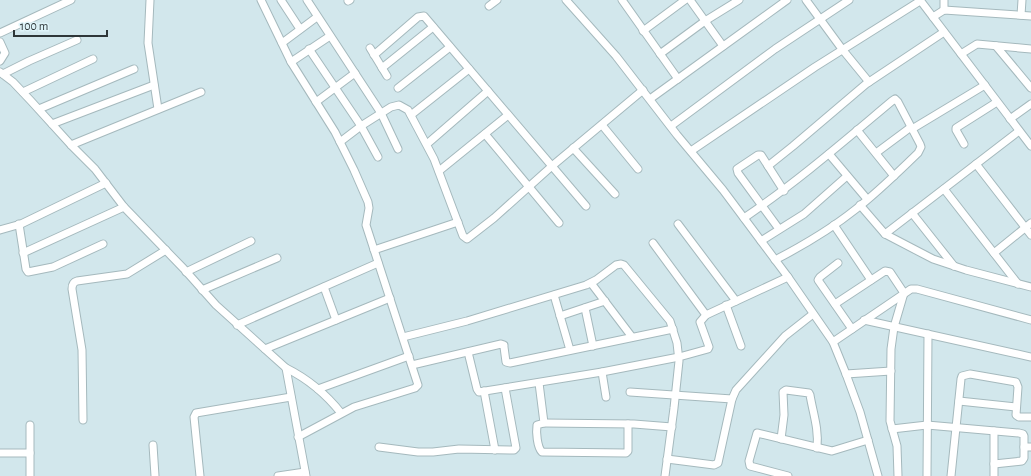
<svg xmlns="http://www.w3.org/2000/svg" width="1031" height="476" font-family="'Alegreya Sans',sans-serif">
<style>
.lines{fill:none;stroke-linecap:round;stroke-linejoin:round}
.minor-casing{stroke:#a5b9bd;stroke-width:9}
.minor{stroke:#fff;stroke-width:7}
</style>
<rect width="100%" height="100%" fill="#d2e7ec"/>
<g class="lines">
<g class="minor-casing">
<g id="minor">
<path d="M150 0 148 43 158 109"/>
<path d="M261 0 291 62 335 132 354 170 368 202 369 208 366 225 418 385 415 388 354 407 298 437"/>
<path d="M281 0 300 29"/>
<path d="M307 0 381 113 398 149"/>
<path d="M566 0 616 56 677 135 723 190 788 277 833 342 846 374 860 412 878 476"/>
<path d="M622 0 678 79"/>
<path d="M690 0 723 46"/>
<path d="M806 0 842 49 869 82"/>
<path d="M920 0 1031 146"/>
<path d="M348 1 350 0"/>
<path d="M489 6 497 0"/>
<path d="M944 10V0"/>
<path d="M1021 15 1022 0"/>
<path d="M933 17 944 10 1031 16"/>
<path d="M643 31 685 0"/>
<path d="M0 33 71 0"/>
<path d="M0 42 5 53 0 61"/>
<path d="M282 43 317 17"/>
<path d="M996 46 1031 88"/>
<path d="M370 48 387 76"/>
<path d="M309 49 361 126 378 157"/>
<path d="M660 54 705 21 739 0"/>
<path d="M961 54 977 44 1031 49"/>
<path d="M374 55 418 17 424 16 586 206"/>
<path d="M291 62 330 36"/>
<path d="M382 68 433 27"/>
<path d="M0 72 13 82 31 101 71 145 95 169 124 207 184 269 216 305 286 368 306 476"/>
<path d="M3 74 29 61 77 40"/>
<path d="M398 88 450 47"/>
<path d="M23 92 93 59"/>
<path d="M650 99 787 0"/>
<path d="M316 102 355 73"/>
<path d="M39 109 134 69"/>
<path d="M411 115 469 69"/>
<path d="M1010 119 1031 104"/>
<path d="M52 124 154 85"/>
<path d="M602 125 638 169"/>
<path d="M671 126 775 49 849 0"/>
<path d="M912 129 985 85"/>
<path d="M857 130 894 176"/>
<path d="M485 134 559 223"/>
<path d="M340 142 361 126 391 107 399 105 408 110 434 159 463 236 467 239 494 218 552 166 643 90"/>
<path d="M427 144 488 91"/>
<path d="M964 144 956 130V128L997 102"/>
<path d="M71 145 201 92"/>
<path d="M573 148 615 194"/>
<path d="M691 151 815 67 920 1"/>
<path d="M876 153 911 127"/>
<path d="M829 154 867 199"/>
<path d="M976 164 1031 235"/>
<path d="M768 166 793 146 866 84 944 32"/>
<path d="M439 171 508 115"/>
<path d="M944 189 1018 284"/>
<path d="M860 205 885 234 933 259 966 270 1031 287"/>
<path d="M912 213 954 266"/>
<path d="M744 218C797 182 843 142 892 101L895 99 898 102 920 144 921 147 918 153C898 172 878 192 856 209 831 229 804 245 775 260"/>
<path d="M19 224 26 269 28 272 53 267 103 244"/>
<path d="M678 224 736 301"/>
<path d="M834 225 871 280"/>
<path d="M779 229 738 173 737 169 758 155H761L784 191"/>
<path d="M0 230 21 224 106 183"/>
<path d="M885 234 1019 131"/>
<path d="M761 241 804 214 847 176"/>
<path d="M653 243 706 315"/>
<path d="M374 250 458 222"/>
<path d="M23 253 124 207"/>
<path d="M994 253 1031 223"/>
<path d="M838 263 820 277 818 280 852 329"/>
<path d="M186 272 251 241"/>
<path d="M591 283 632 337"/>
<path d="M324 287 336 320"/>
<path d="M202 290 277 258"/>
<path d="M554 295 570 350"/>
<path d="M835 304 885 271 890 272 904 293 894 327 891 349 890 421 897 446 898 476"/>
<path d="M726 305 741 346"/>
<path d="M585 308 593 346"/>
<path d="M560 316 605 301"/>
<path d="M864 320 1031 357"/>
<path d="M237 325 378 263"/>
<path d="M403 337 467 321 586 285 596 280 616 265 621 264 624 265 670 321 677 343 679 361 674 408 665 476"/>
<path d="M833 342 911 289H917L1031 320"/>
<path d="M265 349 390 298"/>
<path d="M468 352 477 389 479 392 602 372 679 357 708 349 709 347 700 322 706 315 788 277"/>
<path d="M412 365 501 344 504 345V347L506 362 510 363 673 329"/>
<path d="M286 368C308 379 326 394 341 413"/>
<path d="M602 372 606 397"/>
<path d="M846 374 891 371"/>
<path d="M539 383 544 423 537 425C536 432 537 447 542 452L626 453 628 451V424"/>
<path d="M318 389 409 356"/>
<path d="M484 391 495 450"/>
<path d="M630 392 732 399"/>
<path d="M959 401 1016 407"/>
<path d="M83 420 82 350 72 289C72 285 73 282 77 281L127 274 166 250"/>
<path d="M544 423 634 424 672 427"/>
<path d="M30 425V476"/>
<path d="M892 429 927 425 1019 433 1023 434 1024 436V447H1031"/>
<path d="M781 439 784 415 783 392 786 390 809 393 810 395C813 413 819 429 817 448"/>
<path d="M153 445 155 476"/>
<path d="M379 447 418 452H433L459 449 514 450 516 448 505 388"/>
<path d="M0 453H30"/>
<path d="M667 459 714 465 718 463 732 399 736 390 785 336 813 314"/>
<path d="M994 464 1022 461 1024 458V447"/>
<path d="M200 476 194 417 196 413 291 397"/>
<path d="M278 476 305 472"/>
<path d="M788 476 750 466 749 461 757 433 832 451 868 440"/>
<path d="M927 476 928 334"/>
<path d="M951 476 961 379 962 376 970 374 1016 382 1018 387 1016 415 1019 417H1031"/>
<path d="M994 476V431"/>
</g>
</g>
<use href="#minor" class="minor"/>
</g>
<path d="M14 30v6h93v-6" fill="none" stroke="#2e3638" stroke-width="2"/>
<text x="20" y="30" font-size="12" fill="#2e3638" stroke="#dff4f9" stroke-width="3" paint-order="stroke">100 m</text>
</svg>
